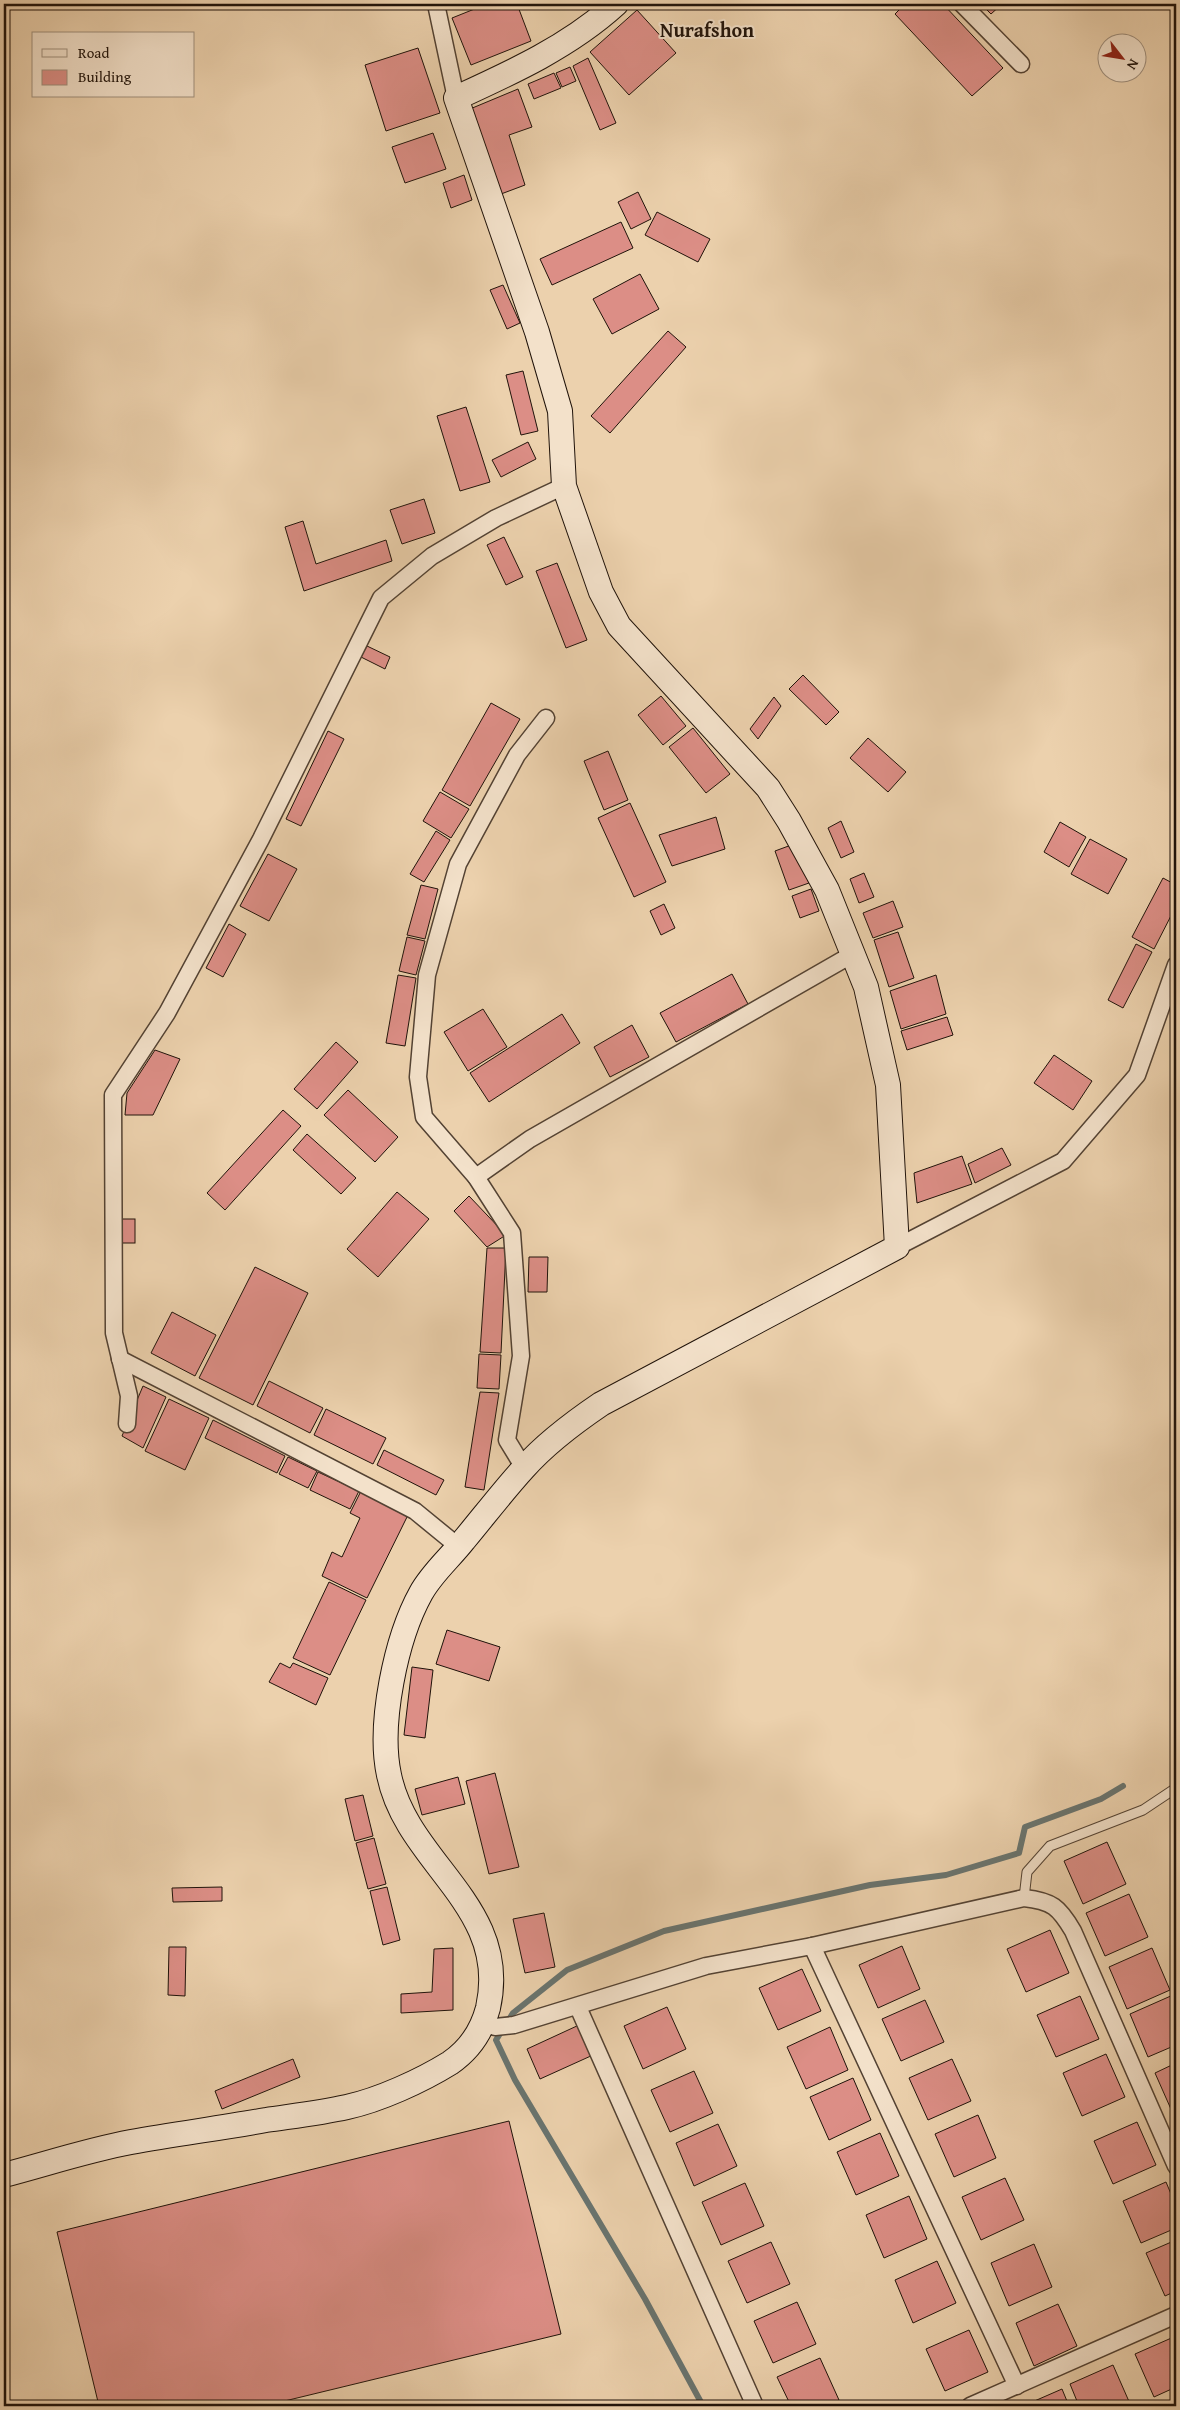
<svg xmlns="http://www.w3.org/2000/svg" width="1180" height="2410" font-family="'Gentium Book Plus',serif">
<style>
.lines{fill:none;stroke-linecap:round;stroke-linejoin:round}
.stream{stroke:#69746f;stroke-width:6}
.building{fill:#dc8e86;stroke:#20130a}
.lane-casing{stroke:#534233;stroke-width:11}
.street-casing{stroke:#534233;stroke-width:19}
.secondary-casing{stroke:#20130a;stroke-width:26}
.lane{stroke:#f3e1ca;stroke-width:9}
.street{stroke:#f3e1ca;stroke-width:16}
.secondary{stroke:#f3e1ca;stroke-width:24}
.labels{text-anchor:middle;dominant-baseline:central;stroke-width:4;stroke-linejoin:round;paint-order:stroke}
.quarter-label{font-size:20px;font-weight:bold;fill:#20130a;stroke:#f3e1ca}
</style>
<rect width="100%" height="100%" fill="#ecd1ad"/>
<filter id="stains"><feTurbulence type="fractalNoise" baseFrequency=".004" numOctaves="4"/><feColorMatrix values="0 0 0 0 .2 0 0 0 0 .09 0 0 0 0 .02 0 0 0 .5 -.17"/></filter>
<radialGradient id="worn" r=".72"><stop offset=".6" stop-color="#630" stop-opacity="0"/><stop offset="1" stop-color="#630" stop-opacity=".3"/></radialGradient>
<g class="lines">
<path class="stream" d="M703 2406 645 2299 515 2080 496 2040 513 2013 567 1970 664 1931 870 1885 946 1875 1019 1853 1025 1827 1101 1799 1123 1786"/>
</g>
<g class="building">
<path d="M487 4H517L531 41 471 65 452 18Z"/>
<path d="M905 4H943L1003 68 972 96 895 14Z"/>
<path d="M981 4H1002L991 14Z"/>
<path d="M637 10 676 53 629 95 590 52Z"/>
<path d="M418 48 440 113 386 131 365 65Z"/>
<path d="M588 58 616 123 600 130 573 66Z"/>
<path d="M570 67 576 81 562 87 556 73Z"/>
<path d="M554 73 561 88 534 99 528 84Z"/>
<path d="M518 89 532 127 509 135 525 185 501 194 470 109Z"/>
<path d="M433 133 446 169 405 183 392 147Z"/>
<path d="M464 175 472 200 451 208 443 183Z"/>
<path d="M638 192 651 219 631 229 618 202Z"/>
<path d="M657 212 710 239 698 262 645 235Z"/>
<path d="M621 222 633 248 552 285 540 259Z"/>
<path d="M640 274 659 309 612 334 593 299Z"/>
<path d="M503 285 520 323 507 329 490 290Z"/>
<path d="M668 331 686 347 610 433 591 416Z"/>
<path d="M523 371 538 431 521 435 506 375Z"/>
<path d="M466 407 490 482 460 491 437 416Z"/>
<path d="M528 442 536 459 501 477 492 460Z"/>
<path d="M424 499 435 533 402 544 390 510Z"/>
<path d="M303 521 316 564 386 540 392 561 304 591 285 527Z"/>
<path d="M504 537 523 577 506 585 487 545Z"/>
<path d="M557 563 587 640 566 648 536 571Z"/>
<path d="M367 646 390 657 385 669 361 657Z"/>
<path d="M803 675 839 712 826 725 789 689Z"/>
<path d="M661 696 686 726 663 745 638 715Z"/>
<path d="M774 697 781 706 758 739 750 729Z"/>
<path d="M491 703 520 719 470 806 442 790Z"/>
<path d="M693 728 730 774 706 793 669 747Z"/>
<path d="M328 731 344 739 301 826 286 819Z"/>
<path d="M868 738 906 772 888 792 850 758Z"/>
<path d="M608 751 628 800 604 810 584 761Z"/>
<path d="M440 792 469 809 451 838 423 821Z"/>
<path d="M630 803 666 882 634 897 598 818Z"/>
<path d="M716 817 725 849 672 866 659 835Z"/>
<path d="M841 821 854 852 841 858 828 828Z"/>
<path d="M1060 822 1086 837 1069 867 1044 852Z"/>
<path d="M436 831 450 840 424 882 410 874Z"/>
<path d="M1090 839 1127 859 1108 894 1071 874Z"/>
<path d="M794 844 809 883 789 890 775 851Z"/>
<path d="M268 854 297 869 269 921 240 906Z"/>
<path d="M864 873 874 897 859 903 850 879Z"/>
<path d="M1163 878 1176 885V906L1154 949 1132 937Z"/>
<path d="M421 885 438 889 425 939 407 935Z"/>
<path d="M811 889 819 911 800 918 792 896Z"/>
<path d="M893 901 903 927 873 938 863 913Z"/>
<path d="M664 904 675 928 661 935 650 911Z"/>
<path d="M229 924 246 934 223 977 206 968Z"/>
<path d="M898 932 914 978 889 987 874 940Z"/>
<path d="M407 937 425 941 416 975 399 971Z"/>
<path d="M1136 944 1152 952 1123 1008 1108 1000Z"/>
<path d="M732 974 748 1004 676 1042 660 1013Z"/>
<path d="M398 975 416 978 405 1046 386 1043Z"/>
<path d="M936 975 946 1014 901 1029 890 991Z"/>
<path d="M483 1009 507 1047 468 1071 444 1032Z"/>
<path d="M562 1014 580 1043 489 1102 470 1073Z"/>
<path d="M947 1017 953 1035 907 1050 901 1031Z"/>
<path d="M632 1025 649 1057 610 1077 594 1047Z"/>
<path d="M336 1042 358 1062 317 1109 294 1089Z"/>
<path d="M155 1050 180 1059 153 1115H125L127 1093Z"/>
<path d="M1054 1055 1092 1081 1073 1110 1034 1083Z"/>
<path d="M348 1090 398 1137 375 1162 324 1115Z"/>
<path d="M283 1110 301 1126 225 1210 207 1193Z"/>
<path d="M307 1134 356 1178 341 1194 293 1150Z"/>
<path d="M1002 1148 1011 1165 975 1183 968 1164Z"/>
<path d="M962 1156 972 1184 917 1203 914 1173Z"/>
<path d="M397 1192 429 1219 378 1277 347 1249Z"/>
<path d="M469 1196 506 1235 487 1247 454 1211Z"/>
<rect x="119" y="1219" width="16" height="24"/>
<path d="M487 1248H506L501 1353 480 1352Z"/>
<path d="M529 1257H548L547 1292H528Z"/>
<path d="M255 1267 308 1293 253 1405 199 1378Z"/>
<path d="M172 1312 216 1335 195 1376 151 1353Z"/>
<path d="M479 1354 501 1355 499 1389 477 1388Z"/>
<path d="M269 1381 323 1408 310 1433 257 1406Z"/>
<path d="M143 1386 166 1397 143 1448 122 1436Z"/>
<path d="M480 1392 499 1393 484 1490 465 1487Z"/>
<path d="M169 1399 209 1418 185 1470 145 1451Z"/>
<path d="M326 1409 386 1438 373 1464 314 1435Z"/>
<path d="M213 1420 285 1456 277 1473 205 1438Z"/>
<path d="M384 1450 444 1480 436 1495 377 1465Z"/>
<path d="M288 1457 317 1471 308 1488 279 1474Z"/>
<path d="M318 1472 359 1491 350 1509 310 1490Z"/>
<path d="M361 1491 408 1515 367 1598 322 1576 332 1552 342 1557 360 1518 350 1513Z"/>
<path d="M329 1582 366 1600 330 1675 293 1658Z"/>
<path d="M447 1630 500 1647 489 1681 436 1664Z"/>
<path d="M280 1663 290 1668 293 1663 328 1678 316 1705 269 1682Z"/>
<path d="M412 1667 433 1670 425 1738 404 1735Z"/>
<path d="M495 1773 519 1867 489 1874 466 1781Z"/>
<path d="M458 1777 465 1804 422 1815 415 1789Z"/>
<path d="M363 1795 373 1836 355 1841 345 1799Z"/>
<path d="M374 1838 386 1884 368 1889 356 1843Z"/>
<path d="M1107 1842 1126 1884 1083 1904 1064 1861Z"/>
<path d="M222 1887V1901L173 1902 172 1888Z"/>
<path d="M387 1887 400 1940 383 1945 370 1891Z"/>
<path d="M1129 1894 1148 1937 1105 1956 1086 1913Z"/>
<path d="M544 1913 555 1967 525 1973 513 1919Z"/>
<path d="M1050 1930 1069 1973 1026 1992 1007 1949Z"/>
<path d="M902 1946 920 1989 878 2008 859 1965Z"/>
<path d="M169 1947H186L185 1996 168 1995Z"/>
<path d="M453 1948V2010L401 2013V1994L432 1992 434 1949Z"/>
<path d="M1152 1948 1170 1990 1127 2009 1109 1967Z"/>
<path d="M802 1969 821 2011 778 2030 759 1988Z"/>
<path d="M1173 1995 1176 2003V2045L1148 2057 1130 2014Z"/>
<path d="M1080 1996 1099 2039 1056 2057 1037 2015Z"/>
<path d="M925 2000 944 2042 901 2061 882 2019Z"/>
<path d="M667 2007 686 2049 643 2069 624 2026Z"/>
<path d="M579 2025 593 2055 540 2079 527 2049Z"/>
<path d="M830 2027 848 2070 806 2089 787 2047Z"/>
<path d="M1106 2054 1125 2097 1082 2116 1063 2073Z"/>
<path d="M293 2059 300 2077 222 2109 215 2091Z"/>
<path d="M952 2059 971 2101 928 2120 909 2078Z"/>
<path d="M1176 2063V2114L1174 2116 1155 2073Z"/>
<path d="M694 2071 713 2113 670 2132 651 2090Z"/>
<path d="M853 2078 871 2120 829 2140 810 2097Z"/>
<path d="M978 2115 996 2158 954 2177 935 2134Z"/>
<path d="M509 2121 561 2334 264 2406H99L57 2232Z"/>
<path d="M1137 2122 1156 2165 1113 2184 1094 2141Z"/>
<path d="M718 2124 737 2166 694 2186 676 2143Z"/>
<path d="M880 2133 899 2176 856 2195 837 2152Z"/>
<path d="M1005 2178 1024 2220 981 2240 962 2197Z"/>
<path d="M1166 2182 1176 2206V2228L1141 2243 1123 2201Z"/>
<path d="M745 2183 764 2226 721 2245 702 2202Z"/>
<path d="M909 2196 927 2239 884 2258 866 2215Z"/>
<path d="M1176 2240V2291L1165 2296 1146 2253Z"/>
<path d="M771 2242 790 2284 747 2303 728 2261Z"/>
<path d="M1034 2244 1052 2287 1009 2306 991 2263Z"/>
<path d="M937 2261 956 2303 913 2323 895 2280Z"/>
<path d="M797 2302 816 2344 773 2363 754 2321Z"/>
<path d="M1058 2304 1077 2346 1034 2366 1016 2323Z"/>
<path d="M969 2330 988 2372 945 2391 926 2349Z"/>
<path d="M1176 2336V2387L1154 2397 1135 2354Z"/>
<path d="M820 2358 839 2400 826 2406H791L777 2377Z"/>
<path d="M1113 2365 1131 2406H1079L1070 2384Z"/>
<path d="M1062 2389 1069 2406H1023Z"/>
</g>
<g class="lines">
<g class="lane-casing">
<path id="lane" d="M1024 1898 1027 1872 1050 1846 1143 1810 1176 1788"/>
</g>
<g class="street-casing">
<g id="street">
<path d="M436 4 456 98"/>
<path d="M962 4 1021 64"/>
<path d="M476 1177 530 1139 853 954"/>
<path d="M897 1247 1063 1161 1137 1075 1176 965"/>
<path d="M120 1359 415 1511 459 1547"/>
<path d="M127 1424 129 1396 114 1333 113 1095 167 1013 261 839 381 598 432 556 496 518 564 486"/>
<path d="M524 1468 507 1440 521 1356 512 1233 476 1177 424 1117 418 1077 427 975 458 864 517 755 546 718"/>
<path d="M812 1946 1017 2386"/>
<path d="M578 2007 755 2406"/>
<path d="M483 2023 495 2027 514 2025 706 1966 812 1946 1024 1898C1052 1901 1059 1907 1073 1931L1176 2166"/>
<path d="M970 2406 1176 2315"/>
</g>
</g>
<g class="secondary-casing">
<path id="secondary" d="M4 2175C46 2164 88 2150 131 2142 176 2134 221 2128 266 2120 293 2116 320 2113 347 2107 379 2100 421 2081 450 2063 469 2050 482 2031 488 2008 511 1906 407 1864 389 1775 378 1724 396 1638 421 1593 432 1573 450 1558 464 1540 484 1516 503 1491 524 1468 546 1443 573 1423 601 1404L897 1247 888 1085 866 987 827 890 789 821 768 788 619 626 601 592 564 486 560 411 537 332 456 98C513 72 570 46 616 4"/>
</g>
<use href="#lane" class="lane"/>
<use href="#street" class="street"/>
<use href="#secondary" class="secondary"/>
</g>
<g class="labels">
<g class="quarter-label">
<text x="707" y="29">Nurafshon</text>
</g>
</g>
<rect width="1180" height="2410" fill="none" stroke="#ecd1ad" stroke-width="20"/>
<rect x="5" y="5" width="1170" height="2400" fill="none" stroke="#20130a" stroke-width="2.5"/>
<rect x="10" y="10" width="1160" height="2390" fill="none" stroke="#20130a"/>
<rect x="32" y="32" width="162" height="65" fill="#f3e1ca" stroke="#9f8f7d"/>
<rect x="42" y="49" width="25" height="8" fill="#f3e1ca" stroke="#9f8f7d"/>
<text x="78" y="58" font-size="15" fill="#20130a">Road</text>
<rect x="42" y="70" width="25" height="15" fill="#dc8e86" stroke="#9f8f7d"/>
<text x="78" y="82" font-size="15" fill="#20130a">Building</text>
<g transform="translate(1122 58) rotate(121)"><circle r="24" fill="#f3e1ca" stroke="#9f8f7d"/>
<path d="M0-4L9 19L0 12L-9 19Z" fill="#8f2418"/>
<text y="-8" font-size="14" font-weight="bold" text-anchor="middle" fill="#20130a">N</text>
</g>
<rect width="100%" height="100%" filter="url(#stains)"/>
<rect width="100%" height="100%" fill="url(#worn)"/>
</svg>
